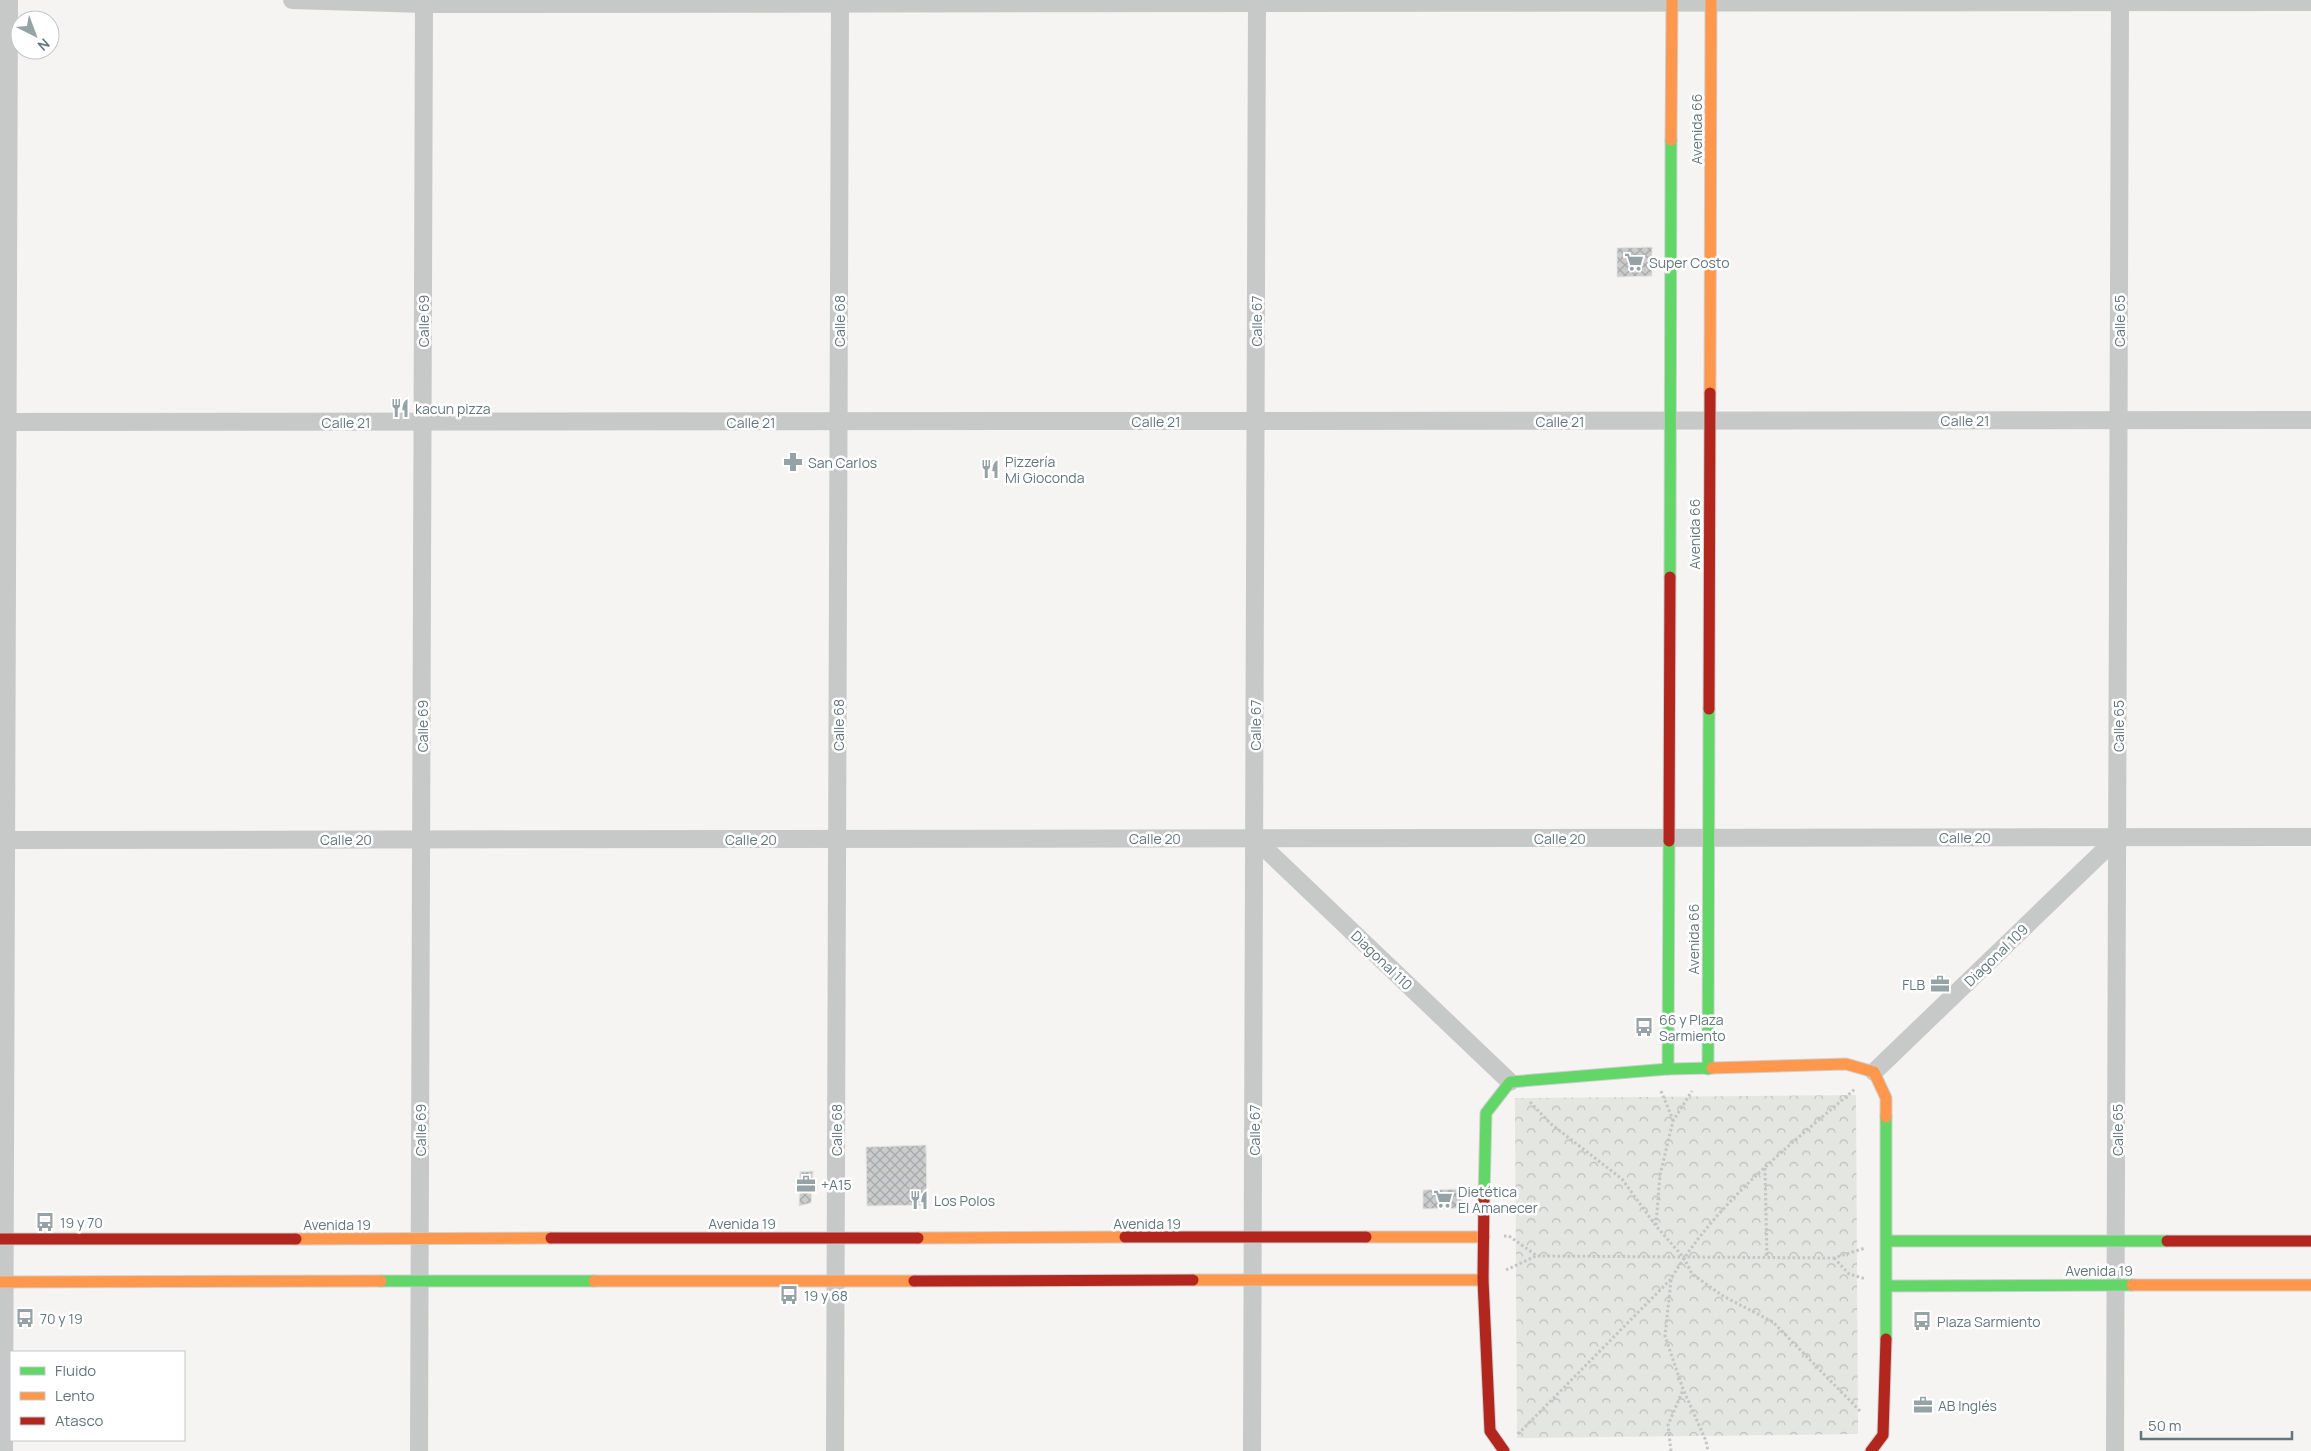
<svg xmlns="http://www.w3.org/2000/svg" width="2311" height="1451" font-family="Manrope,sans-serif">
<style>
.park{fill:url(#park-crowns)}
.building{fill:url(#building-cross-hatch);stroke:#e4e4e3}
.lines{fill:none;stroke-linecap:round;stroke-linejoin:round}
.fast-casing{stroke:#cfd0d0;stroke-width:13}
.slow-casing{stroke:#cfd0d0;stroke-width:13}
.jam-casing{stroke:#cfd0d0;stroke-width:13}
.path{stroke:#c4c5c6;stroke-width:3;stroke-dasharray:2.5 2.5;stroke-linecap:butt}
.street{stroke:#c7c9c8;stroke-width:18}
.fast{stroke:#63d668;stroke-width:11}
.slow{stroke:#ff974d;stroke-width:11}
.jam{stroke:#b3261e;stroke-width:11}
.labels{text-anchor:middle;dominant-baseline:central;stroke-width:5;stroke-linejoin:round;paint-order:stroke}
.street-label{font-size:14px;fill:#62767c;stroke:#fff}
.poi-label{font-size:14px;fill:#62767c;stroke:#fff;text-anchor:start}
</style>
<defs>
<pattern id="park-crowns" width="20" height="18" patternUnits="userSpaceOnUse" patternTransform="scale(1.25)"><rect width="20" height="18" fill="#e4e6e1"/><path d="M2 6a3 3 0 1 1 6 0M12 15a3 3 0 1 1 6 0" fill="none" stroke="#bcbfbb"/></pattern>
<pattern id="building-cross-hatch" width="8" height="8" patternUnits="userSpaceOnUse" patternTransform="scale(1.25)"><rect width="8" height="8" fill="#cacbcb"/><path d="M0 0l8 8M0 8l8-8" fill="none" stroke="#a7a9aa"/></pattern>
</defs>
<rect width="100%" height="100%" fill="#f5f4f3"/>
<path class="park" d="M1856 1095 1858 1434 1517 1438 1515 1098Z"/>
<g class="building">
<path d="M1652 247V276L1617 277V248Z"/>
<path d="M926 1145 927 1205 867 1206 866 1147Z"/>
<path d="M813 1171 811 1203 799 1206 800 1172Z"/>
<path d="M1462 1189V1208L1423 1209V1190Z"/>
</g>
<g class="lines">
<g class="fast-casing">
<g id="fast">
<path d="M1670 577 1671 140"/>
<path d="M1668 1069 1669 841"/>
<path d="M1708 1069 1709 709"/>
<path d="M1886 1117V1339"/>
<path d="M1484 1197 1486 1113 1510 1082 1668 1069 1712 1068"/>
<path d="M1887 1241H2167"/>
<path d="M381 1281H594"/>
<path d="M1887 1286 2132 1285"/>
</g>
</g>
<g class="slow-casing">
<g id="slow">
<path d="M1671 140 1672 0"/>
<path d="M1710 393 1711 0"/>
<path d="M1712 1068 1846 1064 1874 1072 1886 1098V1117"/>
<path d="M1366 1237H1484"/>
<path d="M918 1238 1125 1237"/>
<path d="M296 1239 551 1238"/>
<path d="M1193 1280H1483"/>
<path d="M594 1281H914"/>
<path d="M0 1282 381 1281"/>
<path d="M2132 1285H2311"/>
</g>
</g>
<g class="jam-casing">
<g id="jam">
<path d="M1709 709 1710 393"/>
<path d="M1669 841 1670 577"/>
<path d="M1484 1197 1483 1280 1490 1431 1504 1451"/>
<path d="M1125 1237H1366"/>
<path d="M551 1238H918"/>
<path d="M0 1239H296"/>
<path d="M2167 1241H2311"/>
<path d="M914 1281 1193 1280"/>
<path d="M1871 1451 1883 1435 1886 1339"/>
</g>
</g>
<g class="path">
<path d="M1661 1091 1673 1120"/>
<path d="M1530 1102 1551 1124 1622 1179 1656 1226 1684 1258 1692 1274 1723 1296 1773 1322 1861 1412"/>
<path d="M1765 1168 1767 1258"/>
<path d="M1656 1225 1660 1175 1673 1121 1692 1091"/>
<path d="M1504 1236H1509L1537 1256 1834 1258 1865 1248"/>
<path d="M1834 1258 1849 1274 1866 1279"/>
<path d="M1506 1270 1536 1256"/>
<path d="M1671 1280 1665 1336 1683 1389 1706 1441 1708 1451"/>
<path d="M1518 1434 1671 1279C1716 1202 1789 1146 1855 1089"/>
<path d="M1671 1451 1668 1425 1683 1390"/>
</g>
<g class="street">
<path d="M292 0 424 4 2311 2"/>
<path d="M0 422 2311 420"/>
<path d="M1254 838 1510 1082"/>
<path d="M0 840 2311 837"/>
<path d="M1874 1072 2118 837"/>
<path d="M4 1451 9 0"/>
<path d="M419 1451 424 0"/>
<path d="M835 1451 840 0"/>
<path d="M1252 1451 1257 0"/>
<path d="M2115 1451 2120 0"/>
</g>
<use href="#fast" class="fast"/>
<use href="#slow" class="slow"/>
<use href="#jam" class="jam"/>
</g>
<defs>
<g id="supermarket-bare" transform="scale(1.5)"><path d="M-6-5.5h2.5l.6 2H6L4.5 2H-2.5L-4.4-4H-6ZM-1.5 3.2a1.3 1.3 0 1 0 .1 0ZM3 3.2a1.3 1.3 0 1 0 .1 0Z" fill="#95a2a6" stroke="#fff" stroke-width="2.5" paint-order="stroke"/></g>
<g id="restaurant-bare" transform="scale(1.5)"><path d="M-5-6h1v4h1v-4h1v4h1v-4h1v5L-1.5 .5V6h-2V.5L-5-1ZM5-6V6H3V1.5H1.5Q1.5-4 5-6Z" fill="#95a2a6" stroke="#fff" stroke-width="2.5" paint-order="stroke"/></g>
<g id="pharmacy-bare" transform="scale(1.5)"><path d="M-2-6h4v4h4v4h-4v4h-4v-4h-4v-4h4Z" fill="#95a2a6" stroke="#fff" stroke-width="2.5" paint-order="stroke"/></g>
<g id="office-bare" transform="scale(1.5)"><path d="M-6-3h4V-5.5h4V-3h4V5H-6ZM-1-4.5V-3h2v-1.5ZM-6 0V1H6V0Z" fill="#95a2a6" stroke="#fff" stroke-width="2.5" paint-order="stroke"/></g>
<g id="bus-bare" transform="scale(1.5)"><path d="M-5-6H5V4H4V6H2V4H-2V6H-4V4H-5ZM-3.5-4V0h7V-4ZM-3.5 1.2v1.5H-2V1.2ZM2 1.2v1.5H3.5V1.2Z" fill="#95a2a6" stroke="#fff" stroke-width="2.5" paint-order="stroke"/></g>
</defs>
<g fill-rule="evenodd">
<use href="#supermarket-bare" x="1634" y="262"/>
<use href="#restaurant-bare" x="400" y="408"/>
<use href="#pharmacy-bare" x="793" y="462"/>
<use href="#restaurant-bare" x="990" y="469"/>
<use href="#office-bare" x="1940" y="984"/>
<use href="#bus-bare" x="1644" y="1027"/>
<use href="#office-bare" x="806" y="1184"/>
<use href="#supermarket-bare" x="1443" y="1199"/>
<use href="#restaurant-bare" x="919" y="1200"/>
<use href="#bus-bare" x="45" y="1222"/>
<use href="#bus-bare" x="789" y="1295"/>
<use href="#bus-bare" x="25" y="1318"/>
<use href="#bus-bare" x="1922" y="1321"/>
<use href="#office-bare" x="1923" y="1405"/>
</g>
<g class="labels">
<g class="street-label">
<text transform="translate(1696 129) rotate(-90)">Avenida 66</text>
<text transform="translate(423 321) rotate(-90)">Calle 69</text>
<text transform="translate(839 321) rotate(-90)">Calle 68</text>
<text transform="translate(1256 321) rotate(-90)">Calle 67</text>
<text transform="translate(2119 321) rotate(-90)">Calle 65</text>
<text x="1965" y="420">Calle 21</text>
<text x="1156" y="421">Calle 21</text>
<text x="1560" y="421">Calle 21</text>
<text x="346" y="422">Calle 21</text>
<text x="751" y="422">Calle 21</text>
<text transform="translate(1694 534) rotate(-90)">Avenida 66</text>
<text transform="translate(838 725) rotate(-90)">Calle 68</text>
<text transform="translate(1255 725) rotate(-90)">Calle 67</text>
<text transform="translate(422 726) rotate(-90)">Calle 69</text>
<text transform="translate(2118 726) rotate(-90)">Calle 65</text>
<text x="1965" y="837">Calle 20</text>
<text x="1155" y="838">Calle 20</text>
<text x="1560" y="838">Calle 20</text>
<text x="346" y="839">Calle 20</text>
<text x="751" y="839">Calle 20</text>
<text transform="translate(1693 939) rotate(-90)">Avenida 66</text>
<text transform="translate(1996 955) rotate(-44)">Diagonal 109</text>
<text transform="translate(1382 960) rotate(44)">Diagonal 110</text>
<text transform="translate(420 1130) rotate(-90)">Calle 69</text>
<text transform="translate(836 1130) rotate(-90)">Calle 68</text>
<text transform="translate(1254 1130) rotate(-90)">Calle 67</text>
<text transform="translate(2117 1130) rotate(-90)">Calle 65</text>
<text x="742" y="1223">Avenida 19</text>
<text x="1147" y="1223">Avenida 19</text>
<text x="337" y="1224">Avenida 19</text>
<text x="2099" y="1270">Avenida 19</text>
</g>
<g class="poi-label">
<text x="1649" y="262">Super Costo</text>
<text x="415" y="408">kacun pizza</text>
<text x="1005" y="461">Pizzería<tspan x="1005" dy="16">Mi Gioconda</tspan></text>
<text x="808" y="462">San Carlos</text>
<text x="1925" y="984" text-anchor="end">FLB</text>
<text x="1659" y="1019">66 y Plaza<tspan x="1659" dy="16">Sarmiento</tspan></text>
<text x="821" y="1184">+A15</text>
<text x="1458" y="1191">Dietética<tspan x="1458" dy="16">El Amanecer</tspan></text>
<text x="934" y="1200">Los Polos</text>
<text x="60" y="1222">19 y 70</text>
<text x="804" y="1295">19 y 68</text>
<text x="40" y="1318">70 y 19</text>
<text x="1937" y="1321">Plaza Sarmiento</text>
<text x="1938" y="1405">AB Inglés</text>
</g>
</g>
<rect x="10" y="1351" width="175" height="90" fill="#ffffff" stroke="#c0c8cb"/>
<rect x="20" y="1367" width="25" height="8" fill="#63d668" stroke="#c0c8cb"/>
<text x="55" y="1376" font-size="15" fill="#62767c">Fluido</text>
<rect x="20" y="1392" width="25" height="8" fill="#ff974d" stroke="#c0c8cb"/>
<text x="55" y="1401" font-size="15" fill="#62767c">Lento</text>
<rect x="20" y="1417" width="25" height="8" fill="#b3261e" stroke="#c0c8cb"/>
<text x="55" y="1426" font-size="15" fill="#62767c">Atasco</text>
<g transform="translate(35 35) rotate(138)"><circle r="24" fill="#ffffff" stroke="#c0c8cb"/>
<path d="M0-4L9 19L0 12L-9 19Z" fill="#95a2a6"/>
<text y="-8" font-size="14" font-weight="bold" text-anchor="middle" fill="#62767c">N</text>
</g>
<path d="M2141 1431v8h151v-8" fill="none" stroke="#62767c" stroke-width="2.5"/>
<text x="2148" y="1431" font-size="15" fill="#62767c" stroke="#ffffff" stroke-width="4" paint-order="stroke">50 m</text>
</svg>
